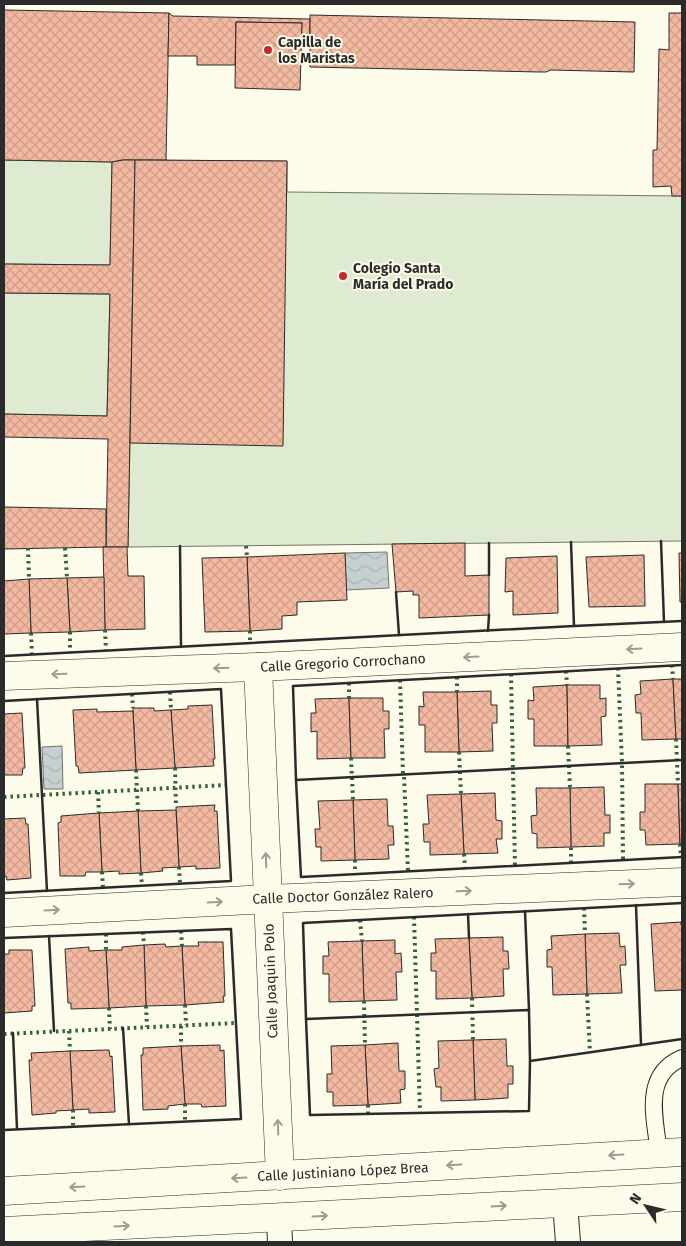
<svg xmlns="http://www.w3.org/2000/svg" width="686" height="1246" font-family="'Fira Sans',sans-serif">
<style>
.garden{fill:#deebd1;stroke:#74746e}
.water{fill:url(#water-waves);stroke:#74746e}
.building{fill:url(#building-cross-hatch);stroke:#2b2b2b}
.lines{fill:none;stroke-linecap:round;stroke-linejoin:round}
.service-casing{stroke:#2b2b2b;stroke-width:18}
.pedestrian-casing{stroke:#2b2b2b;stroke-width:26}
.minor-casing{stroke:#2b2b2b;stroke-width:29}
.tertiary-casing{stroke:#2b2b2b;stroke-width:29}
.service{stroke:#fdfbea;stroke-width:16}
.pedestrian{stroke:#fdfbea;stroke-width:24}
.minor{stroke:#fdfbea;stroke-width:28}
.tertiary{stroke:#fdfbea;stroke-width:28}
.hedge{stroke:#34623c;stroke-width:4;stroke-dasharray:2.5 4;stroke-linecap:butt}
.wall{stroke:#2b2b2b;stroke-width:2.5}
.oneway{stroke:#9e9d94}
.poi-dot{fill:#c62828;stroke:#fdfbea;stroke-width:2}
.labels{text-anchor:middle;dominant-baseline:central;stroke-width:4;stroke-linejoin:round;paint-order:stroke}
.poi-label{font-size:14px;font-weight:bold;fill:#2b2b2b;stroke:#fdfbea;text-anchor:start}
.street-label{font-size:14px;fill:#2b2b2b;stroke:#fdfbea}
</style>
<defs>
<pattern id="water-waves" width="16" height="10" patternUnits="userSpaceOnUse" patternTransform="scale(1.25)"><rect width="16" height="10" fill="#c7d0d0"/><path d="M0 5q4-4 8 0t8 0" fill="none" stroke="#abb3b3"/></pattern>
<pattern id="building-cross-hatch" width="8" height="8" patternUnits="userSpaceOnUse" patternTransform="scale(1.25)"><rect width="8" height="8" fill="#f2b8a0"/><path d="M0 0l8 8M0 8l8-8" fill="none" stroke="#d09e8a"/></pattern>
</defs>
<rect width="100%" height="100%" fill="#fdfbea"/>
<g class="garden">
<path d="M4 160 112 162 110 265 4 264Z"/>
<path d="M135 160 287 161V192L682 196V541L128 547Z"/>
<path d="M4 293 110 294 107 416 4 414Z"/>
</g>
<g class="water">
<path d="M387 552 389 588 346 590 345 553Z"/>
<path d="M62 746 63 789H44L42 747Z"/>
</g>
<g class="building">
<path d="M4 10 169 13 166 160H123L112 162 4 160Z"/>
<path d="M169 13 173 16 310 19V36H301L302 23 236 22 235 65H197V56H168Z"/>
<path d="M669 13H682V196H672L671 186 653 187V150H657L659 49 669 50Z"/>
<path d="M310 15 635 22 634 72 551 70 546 72H540L310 67Z"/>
<path d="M236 22 302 23 300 90 235 88Z"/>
<path d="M123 160H135L128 547H106L108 439 4 437V414L107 416 110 294 4 293V264L110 265 112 162Z"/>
<path d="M135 160 287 161 283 446 130 443Z"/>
<path d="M4 507 106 509V547L4 549Z"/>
<path d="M465 543V576L489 575V615L419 618V595H413V591L396 592 392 544Z"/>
<path d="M103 547H127L128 576H144L145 629 105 630Z"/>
<path d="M345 553 347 600 297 602V615L282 616V629L250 631 247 557Z"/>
<path d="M679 553H682V602H680Z"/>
<path d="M644 555 645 606 589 607 586 557Z"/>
<path d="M557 556 558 613 513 615V591L505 592 506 558Z"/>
<path d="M247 557 250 631 205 632 202 558Z"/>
<path d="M104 577 105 630 70 632 67 578Z"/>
<path d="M67 578 70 632 31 633 29 579Z"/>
<path d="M29 579 31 633 4 634V581Z"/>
<path d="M673 679 676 739 642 740 641 713H636L635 695 641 694 640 681Z"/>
<path d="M673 679H682V739H676Z"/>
<path d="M567 685 568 746H534V719H528V700L534 701 533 687Z"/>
<path d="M567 685H600V699L606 698V716L601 717 602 745 568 746Z"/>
<path d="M491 691V705H497V723H492L493 751 459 752 457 692Z"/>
<path d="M423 692H457L459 752H425V725H419V706L424 707Z"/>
<path d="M349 698 351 758 317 759V731L311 732V713H316L315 699Z"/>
<path d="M349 698H383V711H389V729H384L385 758H351Z"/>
<path d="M212 705 215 759H213L214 766 175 768 171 710 188 709V706Z"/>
<path d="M133 708H154V711L171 710 175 768 136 770Z"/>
<path d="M97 709V712L133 711 136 770 79 773 78 766H76L73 710Z"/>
<path d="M22 713 25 768H23L22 775H4V714Z"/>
<path d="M645 784H678L680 844 646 845 645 830H640V812H645Z"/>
<path d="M678 784H682V844H680Z"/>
<path d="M604 787 605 815H610V833H604V846L571 847 570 788Z"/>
<path d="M536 788H570L571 847 537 848V834L532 833 531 816 537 815Z"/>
<path d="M495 793 496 820 502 821V839H496L498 853 464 854 461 794Z"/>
<path d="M461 794 464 854 430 855V842H424L423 824H429L427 795Z"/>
<path d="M387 799 388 826H393L394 845H388L389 859 355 860 353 800Z"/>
<path d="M353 800 355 860 321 861V847H316L315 829H320L318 801Z"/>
<path d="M215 805 214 811H217L220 868 196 869V866L179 867 176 807Z"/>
<path d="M176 810 179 867 162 868 163 871 141 873 138 811Z"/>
<path d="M138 811 141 873 119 874V871L102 872 99 813Z"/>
<path d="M99 813 102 872H86L85 876H60L58 823 61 822V816Z"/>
<path d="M25 818 26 824H28L31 878 7 880 6 876H4V819Z"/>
<path d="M681 922V925H682V990L655 991 651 924Z"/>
<path d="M619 933 620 947 625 946 626 965H620L622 993 587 994 585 934Z"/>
<path d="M585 934 587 994 553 995 552 967H547V950L552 949 551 936Z"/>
<path d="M503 937V951H508L509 969H503L504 996 472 998 469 938Z"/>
<path d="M469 938 472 998 436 999V971H431V953H436L435 939Z"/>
<path d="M395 940V954L401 953 402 972H396L397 1000 364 1001 362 941Z"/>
<path d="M362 941 364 1001 329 1002V974H323V956H329L328 942Z"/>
<path d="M198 942H223L225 996H223L224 1002 185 1005 182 946H199Z"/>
<path d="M165 944 166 947 182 946 185 1005 146 1006 144 945Z"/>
<path d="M144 945 146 1006 109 1008 106 950H122V947Z"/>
<path d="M89 947V951L106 950 109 1008 71 1009V1003H68L65 949Z"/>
<path d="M9 950H32L35 1006H32V1011L4 1013V954H9Z"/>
<path d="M506 1039 507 1066H513V1084H508V1098L475 1100 473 1040Z"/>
<path d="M473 1040 475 1100 441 1101V1087H436L434 1069 439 1068 438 1041Z"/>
<path d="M398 1043 399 1071H405V1089L400 1090 401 1103 368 1105 365 1045Z"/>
<path d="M220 1045V1051L224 1050 226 1106 202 1107 201 1104H185L181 1046Z"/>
<path d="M365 1045 368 1105 333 1106V1092H327V1074H332L331 1046Z"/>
<path d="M181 1046 185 1104 168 1106V1109L143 1110 141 1055H143V1048Z"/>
<path d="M109 1050 110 1057 112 1056 115 1112 89 1113V1109L73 1110 70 1051Z"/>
<path d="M70 1051 73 1110 56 1111V1113L32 1115 29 1060H32L31 1053Z"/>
</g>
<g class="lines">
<g class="service-casing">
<path id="service" d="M659 1153C655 1118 642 1075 682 1058"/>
</g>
<g class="pedestrian-casing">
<g id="pedestrian">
<path d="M565 1203 568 1242"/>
<path d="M279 1218 280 1242"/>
</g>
</g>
<g class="minor-casing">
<g id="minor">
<path d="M258 667 280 1176"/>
<path d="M4 676 258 667 682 647"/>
<path d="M4 913 268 899 682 882"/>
</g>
</g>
<g class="tertiary-casing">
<g id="tertiary">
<path d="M4 1191 682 1152"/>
<path d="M4 1231 682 1197"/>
</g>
</g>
<use href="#service" class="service"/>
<use href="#pedestrian" class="pedestrian"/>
<use href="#minor" class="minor"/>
<use href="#tertiary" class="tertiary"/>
<g class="hedge">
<path d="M246 546 247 557"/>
<path d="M28 548 29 579"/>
<path d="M65 548 67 578"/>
<path d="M105 630 106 650"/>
<path d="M250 631V643"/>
<path d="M70 632V653"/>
<path d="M31 633 32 654"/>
<path d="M672 665 673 679"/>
<path d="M618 668 622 763 623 860"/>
<path d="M566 671 567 685"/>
<path d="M511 674 515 866"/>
<path d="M457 677V692"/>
<path d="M400 680 403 774 404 775 408 871"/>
<path d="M349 683V698"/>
<path d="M170 692 171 710"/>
<path d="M132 694 133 708"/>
<path d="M676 739 678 784"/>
<path d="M568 746 570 788"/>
<path d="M459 752 461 794"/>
<path d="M351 758 353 800"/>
<path d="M175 768 176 807"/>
<path d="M136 770 138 811"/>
<path d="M98 792 99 813"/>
<path d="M4 797 226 785"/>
<path d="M680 844 681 857"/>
<path d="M464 854 465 868"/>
<path d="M355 860V874"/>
<path d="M571 863V847"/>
<path d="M179 867 180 884"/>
<path d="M102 872 103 888"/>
<path d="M141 873 142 886"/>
<path d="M584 908 585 934"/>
<path d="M414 917 420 1113"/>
<path d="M360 920 362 941"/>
<path d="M181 931 182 946"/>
<path d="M143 932 144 945"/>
<path d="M106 934V950"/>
<path d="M587 994 590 1053"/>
<path d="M472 998 473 1040"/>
<path d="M364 1001 365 1044"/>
<path d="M185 1005 186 1025"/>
<path d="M146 1006 147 1027"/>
<path d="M109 1008 110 1029"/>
<path d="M181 1026V1046"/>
<path d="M69 1031 70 1051"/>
<path d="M4 1034 236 1023"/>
<path d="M185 1104V1122"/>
<path d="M73 1110V1126"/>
<path d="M368 1114V1105"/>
</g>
<g class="wall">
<path d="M661 541 664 622"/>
<path d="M571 542 574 626"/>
<path d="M180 546 181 647"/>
<path d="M489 575V543"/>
<path d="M396 592 399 635"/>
<path d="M488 631 489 615"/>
<path d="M4 656 574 626 682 621"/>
<path d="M682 665 293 686 296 780 301 877 682 857"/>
<path d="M37 699 47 891"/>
<path d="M4 701 221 689 231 881 4 893"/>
<path d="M296 780 682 760"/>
<path d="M636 905 641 1045"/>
<path d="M525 911 529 1010"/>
<path d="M468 914 469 938"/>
<path d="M49 936 54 1031"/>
<path d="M4 938 231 929 241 1119 4 1130"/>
<path d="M529 1010 530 1061 529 1111 310 1115 306 1019Z"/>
<path d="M306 1019 303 923 682 903"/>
<path d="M123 1028 129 1124"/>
<path d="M13 1033 17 1129"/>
<path d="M530 1061 682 1039"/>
</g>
</g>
<defs><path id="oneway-shaft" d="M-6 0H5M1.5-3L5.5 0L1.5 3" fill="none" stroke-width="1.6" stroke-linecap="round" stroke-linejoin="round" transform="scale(1.25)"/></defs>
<g class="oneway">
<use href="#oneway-shaft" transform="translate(634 649) rotate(177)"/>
<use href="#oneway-shaft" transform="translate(471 657) rotate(177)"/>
<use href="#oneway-shaft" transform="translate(221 668) rotate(178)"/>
<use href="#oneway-shaft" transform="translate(59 674) rotate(178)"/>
<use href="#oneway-shaft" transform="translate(266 860) rotate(-92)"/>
<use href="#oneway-shaft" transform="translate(627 884) rotate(-2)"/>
<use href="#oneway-shaft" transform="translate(464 891) rotate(-2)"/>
<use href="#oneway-shaft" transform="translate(215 902) rotate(-3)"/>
<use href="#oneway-shaft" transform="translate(52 910) rotate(-3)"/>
<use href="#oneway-shaft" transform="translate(278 1127) rotate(-92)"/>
<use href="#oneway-shaft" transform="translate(616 1155) rotate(177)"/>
<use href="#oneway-shaft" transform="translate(454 1165) rotate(177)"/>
<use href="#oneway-shaft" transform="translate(239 1178) rotate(177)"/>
<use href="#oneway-shaft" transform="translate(77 1187) rotate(177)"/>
<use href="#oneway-shaft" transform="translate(499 1206) rotate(-3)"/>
<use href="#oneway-shaft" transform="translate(320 1216) rotate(-3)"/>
<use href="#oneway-shaft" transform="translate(122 1226) rotate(-3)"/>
</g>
<g class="poi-dot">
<circle cx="268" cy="50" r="5"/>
<circle cx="343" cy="276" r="5"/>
</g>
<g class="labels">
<g class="poi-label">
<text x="278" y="42">Capilla de<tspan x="278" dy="16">los Maristas</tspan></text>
<text x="353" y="268">Colegio Santa<tspan x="353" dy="16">María del Prado</tspan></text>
</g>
<g class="street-label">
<text transform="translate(343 663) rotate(-3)">Calle Gregorio Corrochano</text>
<text transform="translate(343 896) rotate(-2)">Calle Doctor González Ralero</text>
<text transform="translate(271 981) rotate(-92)">Calle Joaquin Polo</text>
<text transform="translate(343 1172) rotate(-3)">Calle Justiniano López Brea</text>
</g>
</g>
<rect width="686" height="1246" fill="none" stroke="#2b2b2b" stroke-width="10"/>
<g transform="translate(646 1206) rotate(305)" stroke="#fdfbea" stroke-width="4" paint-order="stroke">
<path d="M0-4L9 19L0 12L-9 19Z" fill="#2b2b2b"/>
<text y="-8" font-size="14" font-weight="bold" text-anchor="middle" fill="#2b2b2b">N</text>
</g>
</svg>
